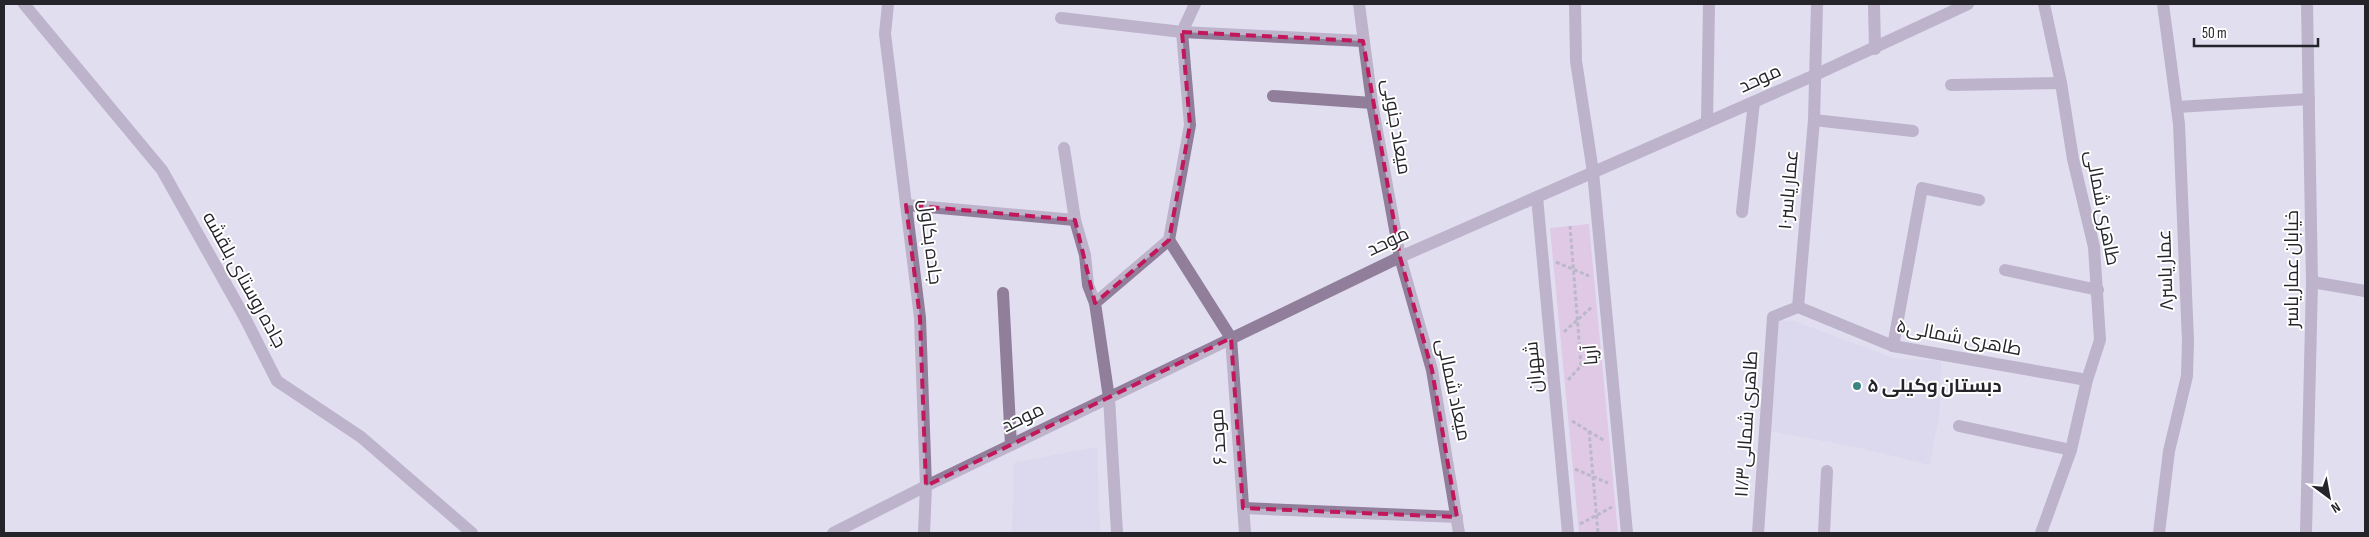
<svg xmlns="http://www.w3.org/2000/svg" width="2369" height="537" font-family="'Sofia Sans Condensed',Cairo,sans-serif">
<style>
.built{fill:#d4d0e9}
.green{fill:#deafd7}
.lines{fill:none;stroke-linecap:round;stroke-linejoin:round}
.path{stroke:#8d8b98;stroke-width:3;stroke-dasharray:4 2.5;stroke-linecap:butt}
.minor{stroke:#907e9b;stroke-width:12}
.marked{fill:none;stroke:#c2185b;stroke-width:4;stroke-dasharray:10 6;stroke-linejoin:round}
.poi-dot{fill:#3c8585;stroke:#fff;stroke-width:2}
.labels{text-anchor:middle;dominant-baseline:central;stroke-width:4;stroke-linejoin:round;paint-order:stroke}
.street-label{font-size:19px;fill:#25242a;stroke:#fff}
.poi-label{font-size:19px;font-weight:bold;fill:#25242a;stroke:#fff;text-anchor:start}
</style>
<rect width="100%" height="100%" fill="#e1def0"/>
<g class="built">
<path d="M1776 320 1794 321 1893 358 1941 361 1940 410 1930 465 1856 447 1770 431Z"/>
<path d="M1097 447 1100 533H1012L1014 463Z"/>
</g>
<path class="green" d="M1589 224 1618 533H1579L1550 228Z"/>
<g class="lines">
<g class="path">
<path d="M1556 262 1589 276"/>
<path d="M1564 332 1593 306"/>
<path d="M1582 366 1596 354"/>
<path d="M1568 380 1581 366 1570 226"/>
<path d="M1572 421 1605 441"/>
<path d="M1589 431 1598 533"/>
<path d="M1575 469 1608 483"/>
<path d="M1580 524 1612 507"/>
</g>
<g class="minor">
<path d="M24 4 162 170 245 318 277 381 361 437 472 533"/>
<path d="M888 4 885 34 920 318 926 486 924 533"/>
<path d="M1359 4 1372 103 1400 257 1432 370 1459 533"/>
<path d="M1575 4 1576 61 1593 172 1627 533"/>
<path d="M1874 4 1875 49"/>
<path d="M1061 18 1182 32 1363 41"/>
<path d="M1951 85 2061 83"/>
<path d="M1273 96 1372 103"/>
<path d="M2177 107 2309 99"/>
<path d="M1814 120 1913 131"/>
<path d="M1707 122 1709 4"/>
<path d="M1064 148 1075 220 1085 255 1088 285 1095 303"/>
<path d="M1537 197 1568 533"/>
<path d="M906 205 1075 220"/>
<path d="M1742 212 1754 102"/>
<path d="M1169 240 1231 338 1245 533"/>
<path d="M2005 270 2098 290"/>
<path d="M2312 282 2365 291"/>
<path d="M1003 293 1011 445"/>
<path d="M1798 307 1814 120 1817 4"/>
<path d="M1893 346 1922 188 1979 200"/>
<path d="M1959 426 2071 450"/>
<path d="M1243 508 1457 517"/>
<path d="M833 533 926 486 1400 257 1815 75 1968 4"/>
<path d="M1117 533 1109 398 1095 303 1169 240 1190 125 1182 32 1195 4"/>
<path d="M1758 533 1773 317 1798 307 1893 346 2087 380"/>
<path d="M1824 533 1827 471"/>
<path d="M2041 533 2071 450 2087 380 2100 340 2094 247 2073 159 2061 83 2044 4"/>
<path d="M2159 533 2169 451 2187 376 2188 341 2179 124 2163 4"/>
<path d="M2306 533 2312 282 2307 4"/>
</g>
</g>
<path d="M0 0H2369V537H0ZM1182 32 1363 41 1400 257 1432 370 1457 517 1243 508 1231 338 926 486 920 318 906 205 1075 220 1095 303 1169 240 1190 125Z" fill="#e1def0" fill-opacity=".55" fill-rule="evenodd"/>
<path class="marked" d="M1182 32 1363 41 1400 257 1432 370 1457 517 1243 508 1231 338 926 486 920 318 906 205 1075 220 1095 303 1169 240 1190 125Z"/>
<circle class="poi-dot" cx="1857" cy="386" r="5"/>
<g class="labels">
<g class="street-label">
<text transform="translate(1760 79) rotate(-24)">موحد</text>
<text transform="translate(1396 127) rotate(80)">میعاد جنوبی</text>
<text transform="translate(1789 190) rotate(-85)">عمار یاسر۱۰</text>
<text transform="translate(2102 208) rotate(79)">طاهری شمالی</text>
<text transform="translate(930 242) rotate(83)">جاده بکاول</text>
<text transform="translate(1388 242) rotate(-25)">موحد</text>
<text transform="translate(2292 269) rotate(-90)">خیابان عمار یاسر</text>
<text transform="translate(2166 270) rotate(-92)">عمار یاسر۸</text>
<text transform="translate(244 280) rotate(61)">جاده روستای بلقشه</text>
<text transform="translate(1959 338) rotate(11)">طاهری شمالی۵</text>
<text transform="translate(1591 355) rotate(-95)">آریا</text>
<text transform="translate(1534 367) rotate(-95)">شهران</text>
<text transform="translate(1453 390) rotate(78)">میعاد شمالی</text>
<text transform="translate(1023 418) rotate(-26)">موحد</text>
<text transform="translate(1747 424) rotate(-86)">طاهری شمالی۱۱/۳</text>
<text transform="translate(1219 437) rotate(-94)">موحد ۶</text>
</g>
<g class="poi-label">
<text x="1867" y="386">دبستان وکیلی ۵</text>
</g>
</g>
<rect width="2369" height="537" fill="none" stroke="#25242a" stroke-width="10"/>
<g transform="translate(2329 497) rotate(148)" stroke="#ffffff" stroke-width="4" paint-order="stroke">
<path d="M0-4L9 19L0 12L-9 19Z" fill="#25242a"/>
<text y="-8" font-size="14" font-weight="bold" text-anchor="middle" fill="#25242a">N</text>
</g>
<path d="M2194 38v8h124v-8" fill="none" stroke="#25242a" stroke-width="2.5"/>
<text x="2202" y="38" font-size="15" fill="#25242a" stroke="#ffffff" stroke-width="4" paint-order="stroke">50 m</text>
</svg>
